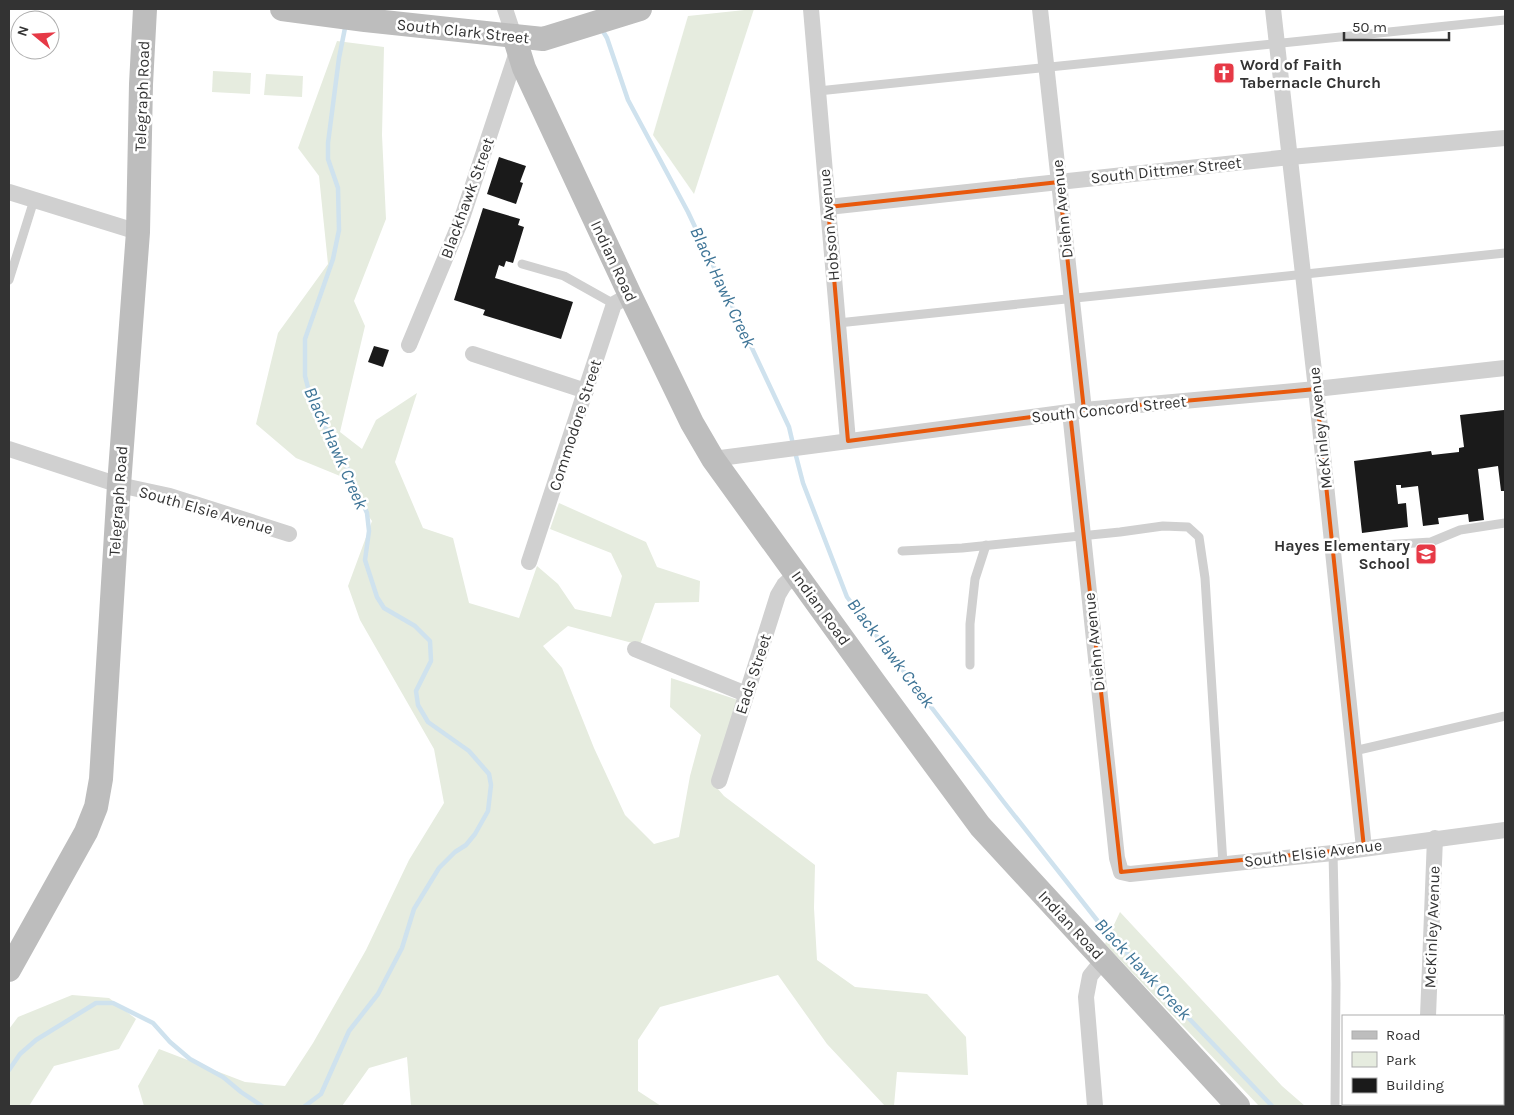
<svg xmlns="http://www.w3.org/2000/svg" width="1514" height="1115" font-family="Karla,sans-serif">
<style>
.green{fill:#e6ecdf}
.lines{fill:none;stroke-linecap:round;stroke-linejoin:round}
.stream{stroke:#cfe2ee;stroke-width:4.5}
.building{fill:#1a1a1a}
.lane{stroke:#d0d0d0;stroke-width:9}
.street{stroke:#d0d0d0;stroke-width:16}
.secondary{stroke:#bdbdbd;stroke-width:24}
.marked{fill:none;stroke:#e8590c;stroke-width:4;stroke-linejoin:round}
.labels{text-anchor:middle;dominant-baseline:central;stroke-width:5;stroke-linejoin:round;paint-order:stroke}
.street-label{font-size:16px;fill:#333;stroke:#fff}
.poi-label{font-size:16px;font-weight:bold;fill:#333;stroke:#fff;text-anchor:start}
.water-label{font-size:18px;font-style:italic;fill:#3f7597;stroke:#fff}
</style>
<rect width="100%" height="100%" fill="#fff"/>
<g class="green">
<path d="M754 9 694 194 653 135 688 16Z"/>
<path d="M337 41 384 47 382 135 386 219 354 301 365 326 340 432 362 449 376 420 417 393 395 462 423 528 453 538 469 603 519 618 537 566 558 584 575 609 611 617 622 576 611 553 550 529 559 503 646 542 657 567 700 581 699 602 655 603 640 645 568 626 543 646 562 668 594 748 625 815 654 844 679 837 690 776 701 735 670 707 671 678 738 700 712 782 724 796 815 865 814 908 817 960 855 987 927 994 966 1037 968 1075 897 1072 894 1106H885L827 1044 778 975 660 1007 638 1040V1091L661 1106H411L407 1057 369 1068 342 1106H144L138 1086 159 1049 245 1082 285 1086 313 1043 366 950 409 860 444 803 434 749 360 620 348 586 372 521 340 476 296 458 256 424 278 333 328 264 319 176 298 148Z"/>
<path d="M213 71 251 73 250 94 212 92Z"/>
<path d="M266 74 303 76 302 97 264 95Z"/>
<path d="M1120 912 1282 1086 1305 1106H1259L1105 944Z"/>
<path d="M72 995 109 998 136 1019 119 1049 54 1066 29 1106H9V1029L18 1017Z"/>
</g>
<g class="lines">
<g class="stream">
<path d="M601 28 607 38 628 100 688 212 789 427 793 444"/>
<path d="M795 452 803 483 847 597 1003 801 1104 929 1272 1106"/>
<path d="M9 1070 20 1054 36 1040 96 1003H113L153 1023 170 1042 190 1059 223 1077 241 1092 262 1106"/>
<path d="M305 1106 321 1094 349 1031 378 994 402 948 414 909 439 868 455 852 466 845 475 834 488 811 491 785 489 774 469 751 428 722 418 705 416 691 431 661 430 641 415 626 384 608 377 597 365 560 369 531 367 513 346 465 312 403 305 376V339L333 259 339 230 338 188 328 159V143L339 58 346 23"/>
</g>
</g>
<g class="building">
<path d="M499 157 526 166 520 182 523 183 516 204 487 194Z"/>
<path d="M483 208 520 219 518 225 524 227 513 263 506 261 504 267 499 265 495 278 573 302 561 339 483 315 485 310 454 300Z"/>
<path d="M374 346 389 350 383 367 368 362Z"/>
<path d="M1504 410 1505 414V491H1501L1498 466 1478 469 1484 520 1469 522 1468 514 1438 518 1439 524 1423 526 1418 486 1401 488V485H1396L1398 504 1406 503 1408 527 1362 533 1354 461 1431 451 1432 455 1459 452V448L1464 447 1460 415Z"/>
</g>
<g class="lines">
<g class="lane">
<path d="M818 91 1505 20"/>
<path d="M522 264 564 276 614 304"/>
<path d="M9 280 34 200"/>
<path d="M838 323 1505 253"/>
<path d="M1333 548 1431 542 1460 530 1505 523"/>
<path d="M902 551 962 548 1120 532 1163 526 1188 527 1199 537 1205 578 1223 864"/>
<path d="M970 665V624L975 579 986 545"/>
<path d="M1354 751 1505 716"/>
<path d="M1333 853 1336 984 1335 1106"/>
</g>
<g class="street">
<path d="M505 9 514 36"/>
<path d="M811 9 848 441"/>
<path d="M1040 9 1084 410"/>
<path d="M1273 9 1316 389 1364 848"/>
<path d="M9 192 138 232"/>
<path d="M828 207 1290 157 1505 138"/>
<path d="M409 345 462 218 518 49"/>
<path d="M473 354 586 391"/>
<path d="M1070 412 1117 858 1121 872 1130 874 1333 853 1505 830"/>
<path d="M9 449 119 485 170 496 289 534"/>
<path d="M713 459 1084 410 1316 389 1505 368"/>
<path d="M529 562 614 304 630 295"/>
<path d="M635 649 746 694"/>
<path d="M719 781 778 595 784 585 796 574"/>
<path d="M1428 1016 1435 838"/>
<path d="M1503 1093H1505"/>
<path d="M1095 1106 1086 997 1090 976 1103 960"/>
<path d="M1388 1106 1410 1104"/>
</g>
<g class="secondary">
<path d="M282 9 365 20 543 39 640 9"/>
<path d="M514 36 524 68 630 295 692 423 713 459 874 682 980 826 1238 1106"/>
<path d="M9 970 86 832 96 807 101 779 119 485 138 232 141 84 145 9"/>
</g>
</g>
<path class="marked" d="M1059 182 1084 410 1316 389 1364 848 1121 872 1070 412 848 441 828 207Z"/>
<defs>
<g id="church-square" transform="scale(1.125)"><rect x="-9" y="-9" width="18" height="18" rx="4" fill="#e63946" stroke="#fff"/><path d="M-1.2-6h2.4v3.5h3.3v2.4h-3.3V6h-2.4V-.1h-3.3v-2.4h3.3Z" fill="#fff"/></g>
<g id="school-square" transform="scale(1.125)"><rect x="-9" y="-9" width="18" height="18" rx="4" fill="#e63946" stroke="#fff"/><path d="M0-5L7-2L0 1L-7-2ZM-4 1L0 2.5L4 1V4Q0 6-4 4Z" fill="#fff"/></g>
</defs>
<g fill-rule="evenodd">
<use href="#church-square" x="1224" y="73"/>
<use href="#school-square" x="1426" y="554"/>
</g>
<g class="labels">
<g class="street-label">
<text transform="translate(463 31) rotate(6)">South Clark Street</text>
<text transform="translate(142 96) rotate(-88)">Telegraph Road</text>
<text transform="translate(1166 170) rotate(-6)">South Dittmer Street</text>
<text transform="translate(467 198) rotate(-70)">Blackhawk Street</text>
<text transform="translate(1062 209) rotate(-96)">Diehn Avenue</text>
<text transform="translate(829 225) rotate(-95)">Hobson Avenue</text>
<text transform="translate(614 261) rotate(65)">Indian Road</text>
<text transform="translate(1109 409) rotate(-6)">South Concord Street</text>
<text transform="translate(575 425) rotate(-72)">Commodore Street</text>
<text transform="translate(1320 428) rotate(-96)">McKinley Avenue</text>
<text transform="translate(118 501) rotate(-86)">Telegraph Road</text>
<text transform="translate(206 510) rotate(16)">South Elsie Avenue</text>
<text transform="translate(821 608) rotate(54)">Indian Road</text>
<text transform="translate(1094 642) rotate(-96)">Diehn Avenue</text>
<text transform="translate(753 674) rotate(-72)">Eads Street</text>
<text transform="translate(1313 853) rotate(-7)">South Elsie Avenue</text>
<text transform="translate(1071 925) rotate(47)">Indian Road</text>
<text transform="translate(1432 927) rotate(-88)">McKinley Avenue</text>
</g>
<g class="poi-label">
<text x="1240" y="64">Word of Faith<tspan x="1240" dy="18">Tabernacle Church</tspan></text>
<text x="1410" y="545" text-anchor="end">Hayes Elementary<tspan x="1410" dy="18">School</tspan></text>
</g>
<g class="water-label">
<text transform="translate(723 287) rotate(65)">Black Hawk Creek</text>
<text transform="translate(336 448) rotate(66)">Black Hawk Creek</text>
<text transform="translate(891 653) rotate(53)">Black Hawk Creek</text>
<text transform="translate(1143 969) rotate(47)">Black Hawk Creek</text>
</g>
</g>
<rect width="1514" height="1115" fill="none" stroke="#333333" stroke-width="20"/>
<rect x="1342" y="1015" width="162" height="90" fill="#ffffff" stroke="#adadad"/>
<rect x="1352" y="1031" width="25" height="8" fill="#bdbdbd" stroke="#adadad"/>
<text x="1386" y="1040" font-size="15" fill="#333333">Road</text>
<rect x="1352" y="1052" width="25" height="15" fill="#e6ecdf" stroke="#adadad"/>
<text x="1386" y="1065" font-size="15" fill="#333333">Park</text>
<rect x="1352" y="1078" width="25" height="15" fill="#1a1a1a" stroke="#adadad"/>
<text x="1386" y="1090" font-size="15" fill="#333333">Building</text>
<g transform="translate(35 35) rotate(288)"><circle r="24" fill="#ffffff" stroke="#adadad"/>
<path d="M0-4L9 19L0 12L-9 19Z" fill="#e63946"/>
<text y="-8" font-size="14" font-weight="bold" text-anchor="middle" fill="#333333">N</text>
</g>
<path d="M1344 32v8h105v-8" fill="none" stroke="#333333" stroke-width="2.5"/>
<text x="1352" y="32" font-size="15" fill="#333333" stroke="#ffffff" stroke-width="4" paint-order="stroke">50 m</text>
</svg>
